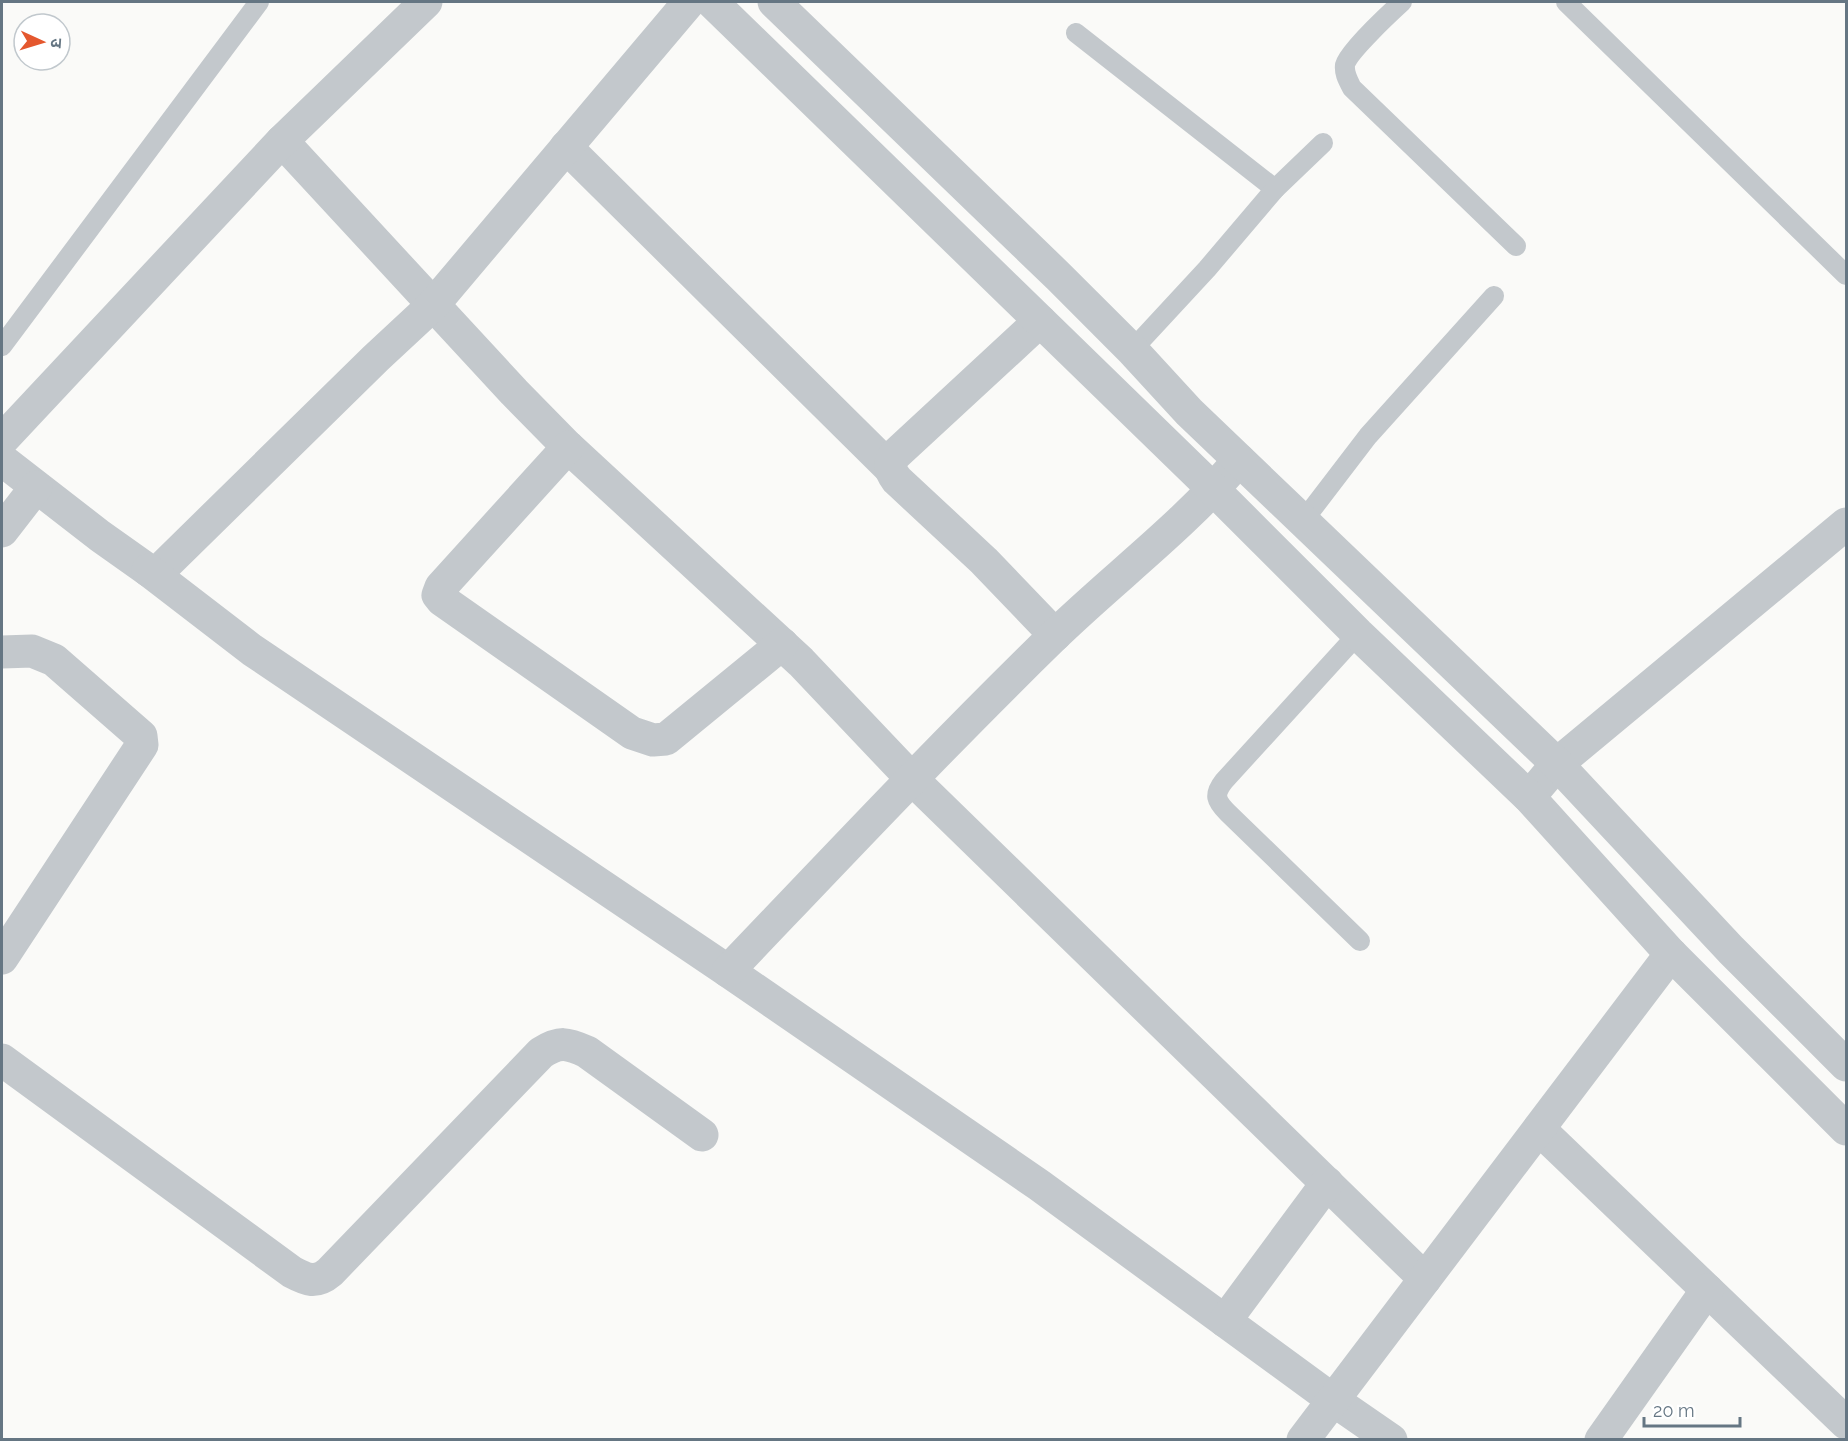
<svg xmlns="http://www.w3.org/2000/svg" width="1848" height="1441" font-family="Raleway,'Noto Sans Devanagari',sans-serif">
<style>
.lines{fill:none;stroke-linecap:round;stroke-linejoin:round}
.service{stroke:#c3c8cc;stroke-width:20}
.minor{stroke:#c3c8cc;stroke-width:33}
.tertiary{stroke:#c3c8cc;stroke-width:33}
</style>
<rect width="100%" height="100%" fill="#fafaf8"/>
<g class="lines">
<g class="service">
<path d="M1402 2C1390 13 1348 52 1345 65 1344 74 1348 80 1352 88L1516 246"/>
<path d="M1566 2 1846 275"/>
<path d="M1076 33 1275 189"/>
<path d="M2 346 259 2"/>
<path d="M1132 350 1207 269 1275 189 1323 143"/>
<path d="M1303 521 1368 436 1494 296"/>
<path d="M1358 634 1224 781C1213 795 1216 801 1228 813L1360 941"/>
</g>
<g class="minor">
<path d="M282 141 514 392 568 447 801 662 911 778 1425 1279"/>
<path d="M566 147 890 468"/>
<path d="M1040 321 895 455C888 464 890 471 897 480L984 561 1055 635"/>
<path d="M2 440 282 141 426 2"/>
<path d="M568 447 441 587 438 595 442 600 632 733 653 740 666 739 782 644"/>
<path d="M2 460 100 536 148 570 151 572 160 570 376 358 433 305 689 2"/>
<path d="M2 531 36 487"/>
<path d="M148 570 252 650 728 971 1039 1185 1333 1400 1391 1440"/>
<path d="M2 652 32 651 54 660 141 736 142 745 2 958"/>
<path d="M1529 797 1557 764 1846 524"/>
<path d="M728 971C836 858 943 744 1055 635 1116 576 1185 525 1239 460"/>
<path d="M2 1060 292 1272C307 1280 316 1284 330 1272L541 1053C560 1041 567 1043 587 1052L702 1135"/>
<path d="M1539 1129 1846 1423"/>
<path d="M1225 1321 1327 1183"/>
<path d="M1303 1440 1671 954"/>
<path d="M1601 1440 1707 1290"/>
</g>
<g class="tertiary">
<path d="M712 2 1214 490 1358 634 1529 797 1671 954 1846 1129"/>
<path d="M774 2 1059 277 1132 350 1189 412 1557 764 1731 950 1846 1065"/>
</g>
</g>
<rect width="1848" height="1441" fill="none" stroke="#657683" stroke-width="6"/>
<g transform="translate(42 42) rotate(94)"><circle r="28" fill="#ffffff" stroke="#c1c8cd" stroke-width="1.5"/>
<path d="M0-4.5L10 22L0 15L-10 22Z" fill="#e4572e"/>
<text y="-9" font-size="16" font-weight="bold" text-anchor="middle" fill="#657683">उ</text>
</g>
<path d="M1644 1417v9h96v-9" fill="none" stroke="#657683" stroke-width="3"/>
<text x="1653" y="1417" font-size="18" fill="#657683" stroke="#ffffff" stroke-width="4.5" paint-order="stroke">20 m</text>
</svg>
